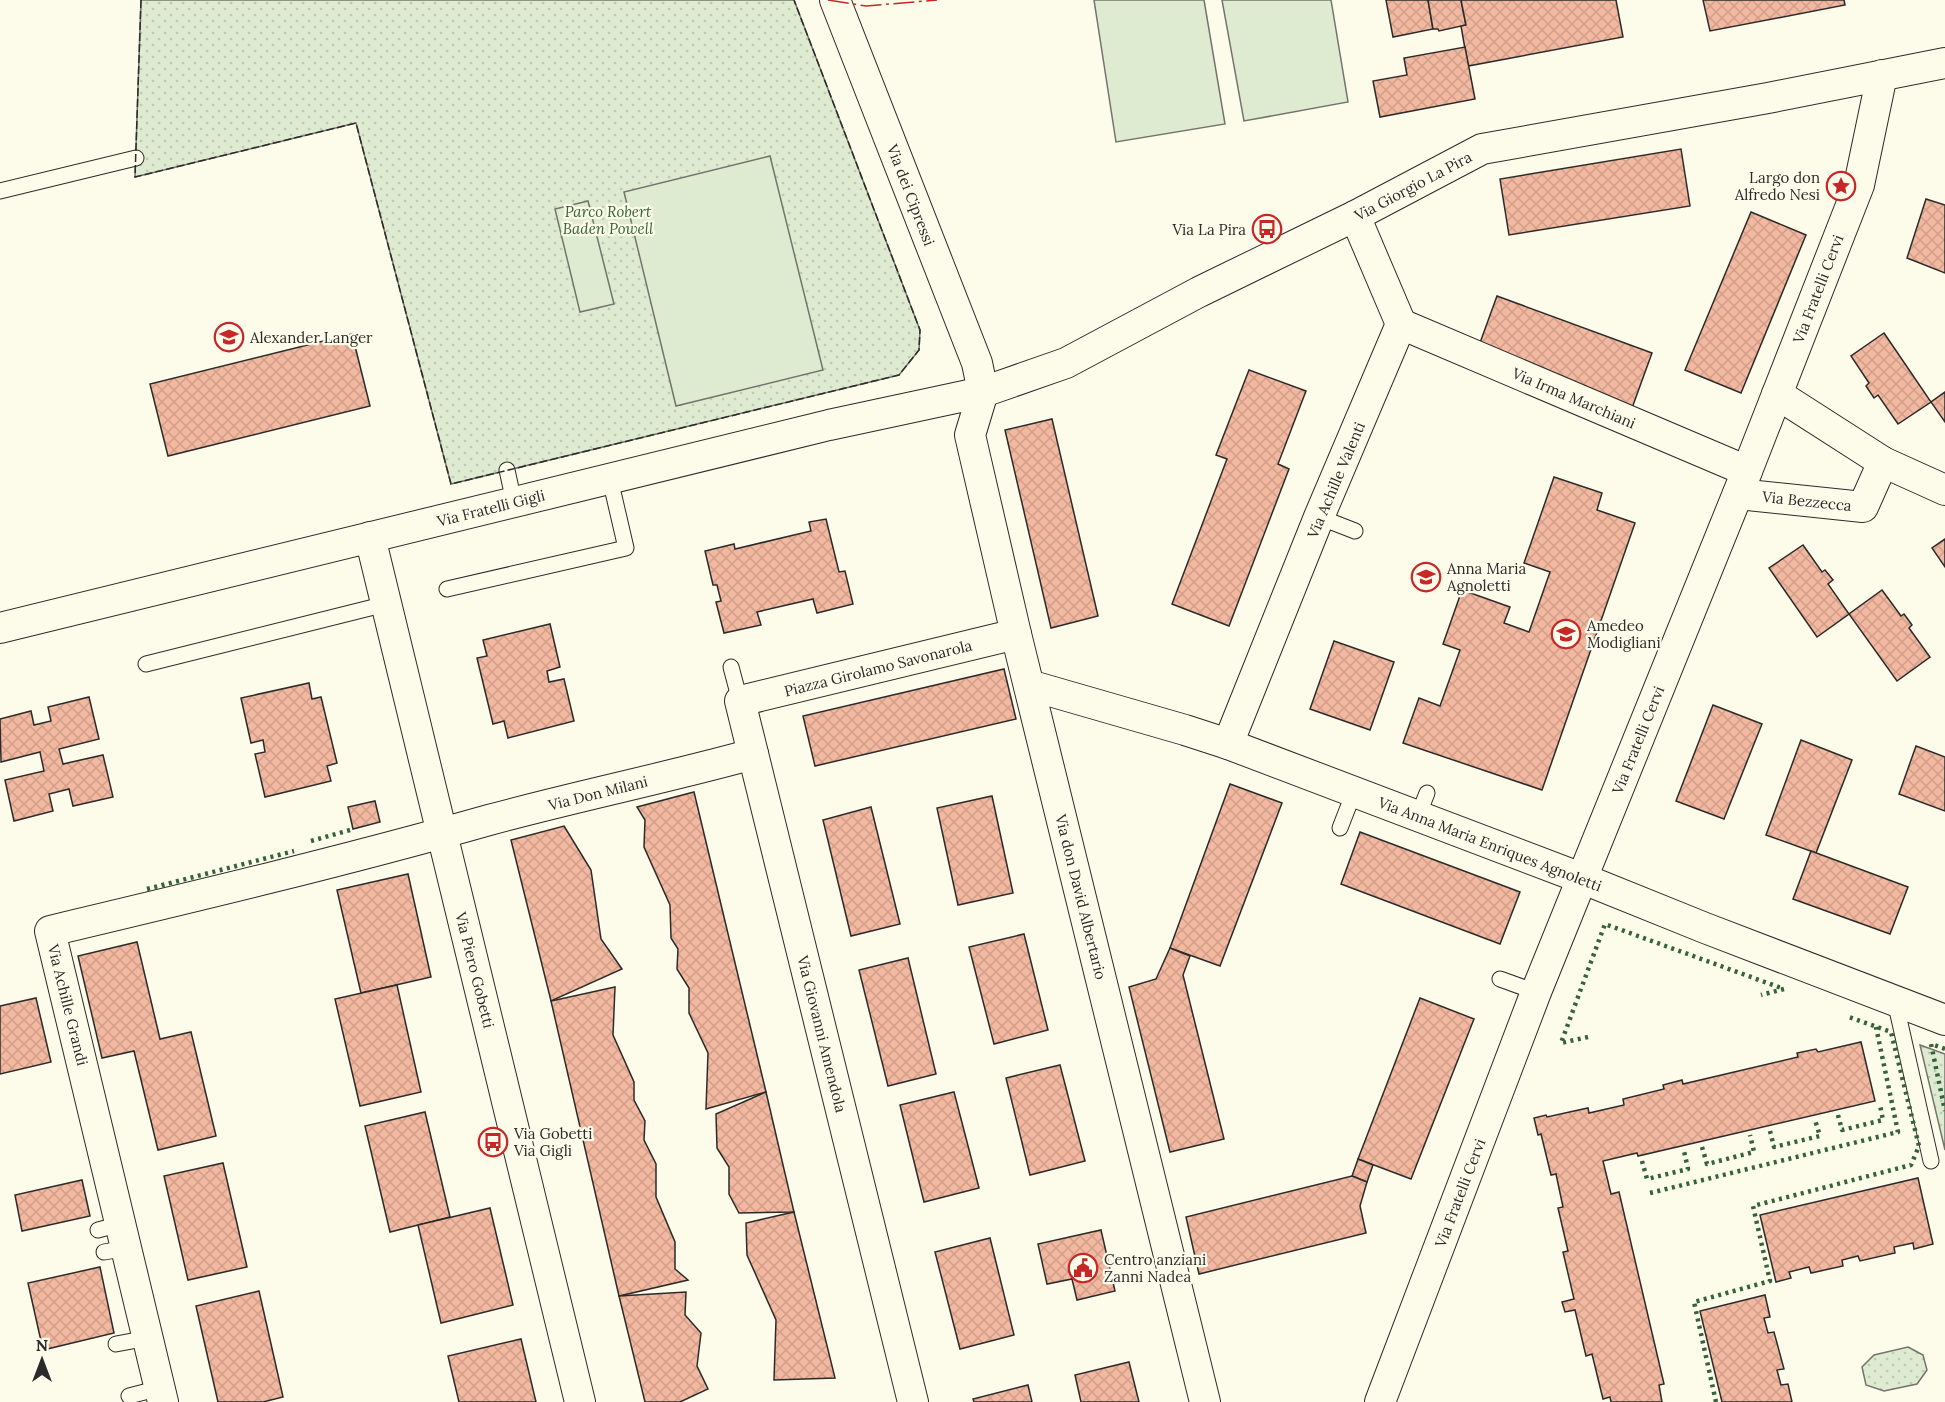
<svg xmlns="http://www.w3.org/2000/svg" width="1945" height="1402" font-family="Lora,serif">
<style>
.grass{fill:url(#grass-dots);stroke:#74746e;stroke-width:1.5}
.garden{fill:#deebd1;stroke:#74746e;stroke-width:1.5}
.building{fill:url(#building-cross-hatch);stroke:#2b2b2b;stroke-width:1.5}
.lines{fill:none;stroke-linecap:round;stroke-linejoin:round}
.service-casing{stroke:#2b2b2b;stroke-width:17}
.minor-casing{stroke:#2b2b2b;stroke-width:32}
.service{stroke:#fdfbea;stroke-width:15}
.minor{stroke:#fdfbea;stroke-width:30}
.hedge{stroke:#34623c;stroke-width:4.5;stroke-dasharray:3 4.5;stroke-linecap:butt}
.fence{stroke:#2b2b2b;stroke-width:1.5;stroke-dasharray:8 3;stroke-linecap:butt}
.power{stroke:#c62828;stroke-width:1.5;stroke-dasharray:21 4.5 3 4.5;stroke-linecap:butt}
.labels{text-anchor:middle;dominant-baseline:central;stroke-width:4.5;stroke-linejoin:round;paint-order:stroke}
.poi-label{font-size:15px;fill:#2b2b2b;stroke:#fdfbea;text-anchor:start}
.street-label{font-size:15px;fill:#2b2b2b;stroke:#fdfbea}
.park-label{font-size:15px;font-style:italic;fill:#34623c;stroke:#fdfbea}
</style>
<defs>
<pattern id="grass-dots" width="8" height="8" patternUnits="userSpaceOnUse" patternTransform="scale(1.5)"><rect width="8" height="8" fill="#deebd1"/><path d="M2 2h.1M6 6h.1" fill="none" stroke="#bfcab4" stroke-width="1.8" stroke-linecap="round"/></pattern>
<pattern id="building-cross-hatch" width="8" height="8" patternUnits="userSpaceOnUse" patternTransform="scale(1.5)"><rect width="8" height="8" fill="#f2b8a0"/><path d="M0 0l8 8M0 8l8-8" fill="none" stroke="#d09e8a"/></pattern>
</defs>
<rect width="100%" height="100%" fill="#fdfbea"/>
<g class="grass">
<path d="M141 0H794L920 330 919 350 899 375 451 484 356 123 135 177Z"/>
<path d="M1920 1045 1945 1054V1150Z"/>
<path d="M1908 1347 1923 1355 1927 1370 1917 1384 1884 1391 1866 1385 1862 1367 1874 1355Z"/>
</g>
<g class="garden">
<path d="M1094 0H1204L1225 124 1116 142Z"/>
<path d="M1222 0H1331L1348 102 1244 121Z"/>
<path d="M770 156 823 370 676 406 624 192Z"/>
<path d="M588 201 614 304 580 312 555 209Z"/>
</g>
<g class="building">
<path d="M1386 0H1428L1433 29 1393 37Z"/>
<path d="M1428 0H1461L1466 25 1439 31 1438 29H1433Z"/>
<path d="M1461 0H1616L1623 37 1468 66 1461 26 1466 25Z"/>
<path d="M1703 0H1844L1845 5 1710 31Z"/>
<path d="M1465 47 1475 99 1380 117 1373 81 1407 75 1404 58Z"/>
<path d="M1681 149 1690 206 1509 235 1500 179Z"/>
<path d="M1926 199 1945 205V273L1907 258Z"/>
<path d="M1751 212 1806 235 1741 393 1685 370Z"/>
<path d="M1497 296 1652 353 1632 408 1477 351Z"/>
<path d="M1884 333 1931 402 1898 424 1878 395 1874 398 1866 386 1869 383 1851 356Z"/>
<path d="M352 334 370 406 168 456 150 384Z"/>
<path d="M1249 370 1306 391 1278 464 1289 469 1229 626 1172 604 1227 459 1216 455Z"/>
<path d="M1945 392V422L1931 402Z"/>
<path d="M1052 419 1098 616 1051 628 1005 430Z"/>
<path d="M1554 477 1602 493 1597 510 1635 523 1542 790 1403 743 1419 698 1440 706 1460 650 1443 644 1462 590 1510 607 1504 623 1529 632 1550 572 1524 563Z"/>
<path d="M826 519 839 572 845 571 853 604 817 613 813 599 757 612 761 625 724 633 716 602 721 601 717 585H713L705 551 734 544 735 549 811 531 809 522Z"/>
<path d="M1945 539V567L1932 548Z"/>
<path d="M1803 545 1822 572 1825 570 1833 580 1828 584 1849 614 1817 637 1769 568Z"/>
<path d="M1882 590 1901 616 1904 614 1912 625 1909 628 1930 657 1897 681 1849 614Z"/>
<path d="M550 624 560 667 547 671 549 682 564 679 574 721 508 738 504 721 493 724 477 658 487 656 483 640Z"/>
<path d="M1334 641 1394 662 1370 730 1310 709Z"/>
<path d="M1004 669 1016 719 815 766 803 716Z"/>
<path d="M309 683 312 699 321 697 337 763 327 766 331 781 265 797 255 754 265 752 263 740 251 743 241 698Z"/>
<path d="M89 697 99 739 59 749 63 764 103 755 113 797 73 806 69 789 49 794 53 811 14 821 5 780 44 771 40 752 1 762 0 719 31 711 34 725 51 721 48 707Z"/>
<path d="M1713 705 1762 724 1724 819 1676 801Z"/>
<path d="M1801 740 1852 760 1816 853 1766 835Z"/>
<path d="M1916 746 1945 757V811L1899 794Z"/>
<path d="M1230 784 1282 803 1220 966 1170 948Z"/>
<path d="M694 792 766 1092 706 1109 708 1053 689 1013V988L677 969 678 949 671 938 670 905 644 847 645 820 637 807Z"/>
<path d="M992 796 1013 893 958 905 937 808Z"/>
<path d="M375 801 380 822 353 829 348 807Z"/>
<path d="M871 807 900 924 851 936 823 820Z"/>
<path d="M564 826 591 870 601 939 622 969 551 1001 511 840Z"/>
<path d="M1360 832 1520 892 1500 944 1341 884Z"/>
<path d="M1811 851 1908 887 1890 934 1793 899Z"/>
<path d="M408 874 431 977 361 993 337 890Z"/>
<path d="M1024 934 1048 1030 994 1044 969 947Z"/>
<path d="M137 942 160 1039 191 1032 216 1136 158 1150 134 1051 102 1058 78 956Z"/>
<path d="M1170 948 1190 956 1183 975 1224 1139 1170 1152 1129 987 1156 979Z"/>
<path d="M908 958 936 1074 888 1086 859 970Z"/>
<path d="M397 985 421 1092 360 1106 335 999Z"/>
<path d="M615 987 613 1035 634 1082V1100L645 1121 644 1140 656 1164V1197L675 1242V1269L688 1280 619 1296 551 1001Z"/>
<path d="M36 998 51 1062 0 1074V1006Z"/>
<path d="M1420 998 1474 1019 1411 1179 1358 1159Z"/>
<path d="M1861 1042 1875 1101 1638 1156 1637 1153 1603 1161 1611 1194 1619 1192 1664 1384 1659 1385 1662 1402H1611L1610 1397 1603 1399 1592 1354 1586 1356 1575 1310 1565 1312 1562 1302 1574 1299 1563 1252 1568 1251 1558 1208 1563 1207 1556 1174 1551 1175 1541 1134 1538 1135 1534 1118 1546 1115 1547 1117 1588 1108 1589 1113 1624 1105 1623 1099 1664 1089 1663 1085 1682 1080 1683 1084 1798 1057 1797 1053 1816 1049 1818 1052Z"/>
<path d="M1060 1065 1085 1161 1030 1175 1006 1078Z"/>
<path d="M766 1092 794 1212 739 1213 729 1194V1167L717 1148 716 1114Z"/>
<path d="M954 1092 979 1188 924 1202 900 1105Z"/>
<path d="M425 1112 450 1217 390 1232 365 1126Z"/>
<path d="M1358 1159 1373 1165 1367 1182 1352 1176Z"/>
<path d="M223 1163 247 1267 188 1280 164 1176Z"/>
<path d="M1352 1176 1367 1182 1360 1206 1366 1233 1199 1274 1186 1217Z"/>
<path d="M1918 1178 1933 1244 1914 1249 1913 1243 1894 1247 1895 1253 1860 1261 1858 1256 1842 1260 1843 1266 1811 1273 1809 1267 1789 1272 1791 1278 1776 1282 1760 1215Z"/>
<path d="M82 1180 90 1216 22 1231 15 1195Z"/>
<path d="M490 1208 513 1305 441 1323 418 1225Z"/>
<path d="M794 1212 835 1378 774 1380 776 1320 747 1255 746 1223Z"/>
<path d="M1101 1230 1115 1291 1077 1300 1072 1279 1047 1284 1038 1244Z"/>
<path d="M990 1238 1014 1335 960 1349 935 1252Z"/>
<path d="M100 1267 114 1333 43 1350 28 1283Z"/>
<path d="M259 1291 283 1397 263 1402H218L196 1306Z"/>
<path d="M686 1292 685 1315 701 1333 697 1366 708 1389 680 1402H645L619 1296Z"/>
<path d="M1765 1295 1770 1317 1764 1318 1768 1333 1774 1332 1784 1369 1777 1370 1781 1385 1788 1384 1792 1402H1722L1700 1311Z"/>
<path d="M521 1339 536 1402H459L448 1356Z"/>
<path d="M1129 1362 1139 1402H1081L1075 1375Z"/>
<path d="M1028 1385 1032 1402H974L973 1399Z"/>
</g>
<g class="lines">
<g class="service-casing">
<g id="service">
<path d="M0 191 136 158"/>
<path d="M507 470 514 502"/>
<path d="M1319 517 1355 531"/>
<path d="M447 589 626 548 610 479"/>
<path d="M146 664 386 604"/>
<path d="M731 667 740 701"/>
<path d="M1418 816 1427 793"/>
<path d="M1340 828 1354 792"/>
<path d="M1500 979 1536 992"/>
<path d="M1895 1001 1931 1161"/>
<path d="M98 1230 121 1224"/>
<path d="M104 1252 127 1248"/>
<path d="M116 1344 148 1338"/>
<path d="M129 1396 160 1388"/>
</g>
</g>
<g class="minor-casing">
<g id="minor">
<path d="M835 0 977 363 983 392 970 435 1016 634 1205 1402"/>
<path d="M1401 324 1747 471"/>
<path d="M1777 394 1883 462 1945 490"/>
<path d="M1738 494 1863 507 1883 462"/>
<path d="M370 537 580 1402"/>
<path d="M0 628 829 425 983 392 1066 363 1199 292 1355 216 1482 149 1768 98 1945 63"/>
<path d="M1029 685 1185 730 1228 744 1581 878 1705 928 1945 1020"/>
<path d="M1228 744 1319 517 1401 324 1355 216"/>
<path d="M163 1402 50 931C197 896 344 861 489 820 577 796 666 778 753 754"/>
<path d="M913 1402 740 701 1016 634"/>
<path d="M1380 1402 1536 992 1747 471 1859 185 1882 75"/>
</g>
</g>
<use href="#service" class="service"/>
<use href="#minor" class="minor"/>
<g class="hedge">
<path d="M311 841 350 830"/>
<path d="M147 889 294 851"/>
<path d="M1588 1037 1561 1043 1605 924 1784 989 1761 995"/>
<path d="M1945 1049 1931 1044 1945 1111"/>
<path d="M1838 1115 1842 1130 1883 1120 1880 1105"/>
<path d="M1770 1131 1774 1147 1820 1136 1815 1120"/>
<path d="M1702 1147 1707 1164 1754 1152 1750 1135"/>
<path d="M1642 1161 1647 1179 1688 1169 1684 1151"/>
<path d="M1650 1193 1898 1132 1876 1027"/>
<path d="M1716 1402 1694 1302 1770 1281 1753 1206 1911 1165 1919 1146 1891 1032 1849 1017"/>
</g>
<path class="fence" d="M141 0 135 177 356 123 451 484 899 375 919 350 920 330 794 0"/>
<path class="power" d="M828 0 866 6 937 0"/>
</g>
<defs>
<g id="sight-ring" transform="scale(1.5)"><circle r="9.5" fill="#fdfbea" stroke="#c62828" stroke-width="1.5"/><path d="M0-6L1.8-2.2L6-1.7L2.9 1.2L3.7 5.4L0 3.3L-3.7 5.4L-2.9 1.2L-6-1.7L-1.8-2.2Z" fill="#c62828"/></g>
<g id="bus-ring" transform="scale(1.5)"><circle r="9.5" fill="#fdfbea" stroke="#c62828" stroke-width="1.5"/><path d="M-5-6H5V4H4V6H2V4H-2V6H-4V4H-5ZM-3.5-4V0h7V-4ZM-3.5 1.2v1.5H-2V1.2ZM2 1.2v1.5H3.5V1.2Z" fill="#c62828"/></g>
<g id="school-ring" transform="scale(1.5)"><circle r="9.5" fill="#fdfbea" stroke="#c62828" stroke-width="1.5"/><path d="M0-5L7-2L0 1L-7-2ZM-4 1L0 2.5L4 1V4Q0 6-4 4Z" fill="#c62828"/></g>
<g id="civic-ring" transform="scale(1.5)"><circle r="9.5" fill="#fdfbea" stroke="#c62828" stroke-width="1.5"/><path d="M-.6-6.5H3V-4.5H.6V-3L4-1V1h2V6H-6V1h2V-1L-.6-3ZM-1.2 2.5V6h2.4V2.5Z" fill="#c62828"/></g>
</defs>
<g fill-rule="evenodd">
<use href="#sight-ring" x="1841" y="186"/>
<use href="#bus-ring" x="1267" y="229"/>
<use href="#school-ring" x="229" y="337"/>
<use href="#school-ring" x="1426" y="577"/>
<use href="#school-ring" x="1566" y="634"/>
<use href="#bus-ring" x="493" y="1142"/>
<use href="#civic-ring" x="1083" y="1268"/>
</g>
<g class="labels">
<g class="poi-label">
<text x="1820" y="177" text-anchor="end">Largo don<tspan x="1820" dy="17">Alfredo Nesi</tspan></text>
<text x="1246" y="229" text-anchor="end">Via La Pira</text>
<text x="250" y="337">Alexander Langer</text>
<text x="1447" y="568">Anna Maria<tspan x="1447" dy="17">Agnoletti</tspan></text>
<text x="1587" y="625">Amedeo<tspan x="1587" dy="17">Modigliani</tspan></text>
<text x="514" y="1133">Via Gobetti<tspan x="514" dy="17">Via Gigli</tspan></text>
<text x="1104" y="1259">Centro anziani<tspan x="1104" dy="17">Zanni Nadea</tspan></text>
</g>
<g class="street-label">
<text transform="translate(1413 186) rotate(-28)">Via Giorgio La Pira</text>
<text transform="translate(911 195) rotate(69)">Via dei Cipressi</text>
<text transform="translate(1818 289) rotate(-69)">Via Fratelli Cervi</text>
<text transform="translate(1574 398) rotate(23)">Via Irma Marchiani</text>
<text transform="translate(1336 480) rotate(-67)">Via Achille Valenti</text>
<text transform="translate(1807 501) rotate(6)">Via Bezzecca</text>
<text transform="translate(491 508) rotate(-14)">Via Fratelli Gigli</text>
<text transform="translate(878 668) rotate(-14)">Piazza Girolamo Savonarola</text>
<text transform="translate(1638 740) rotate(-68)">Via Fratelli Cervi</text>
<text transform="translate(598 793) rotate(-14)">Via Don Milani</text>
<text transform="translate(1490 844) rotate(21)">Via Anna Maria Enriques Agnoletti</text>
<text transform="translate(1081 897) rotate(76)">Via don David Albertario</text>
<text transform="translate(475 970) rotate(76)">Via Piero Gobetti</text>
<text transform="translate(68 1005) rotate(76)">Via Achille Grandi</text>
<text transform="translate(822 1034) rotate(76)">Via Giovanni Amendola</text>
<text transform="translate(1460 1193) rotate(-69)">Via Fratelli Cervi</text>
</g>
<g class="park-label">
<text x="608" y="211">Parco Robert<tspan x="608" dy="17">Baden Powell</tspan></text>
</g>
</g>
<g transform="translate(42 1360)" stroke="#fdfbea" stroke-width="4.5" paint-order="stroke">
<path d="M0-4.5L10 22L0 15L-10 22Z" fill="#2b2b2b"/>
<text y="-9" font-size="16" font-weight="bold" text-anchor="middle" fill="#2b2b2b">N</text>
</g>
</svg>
